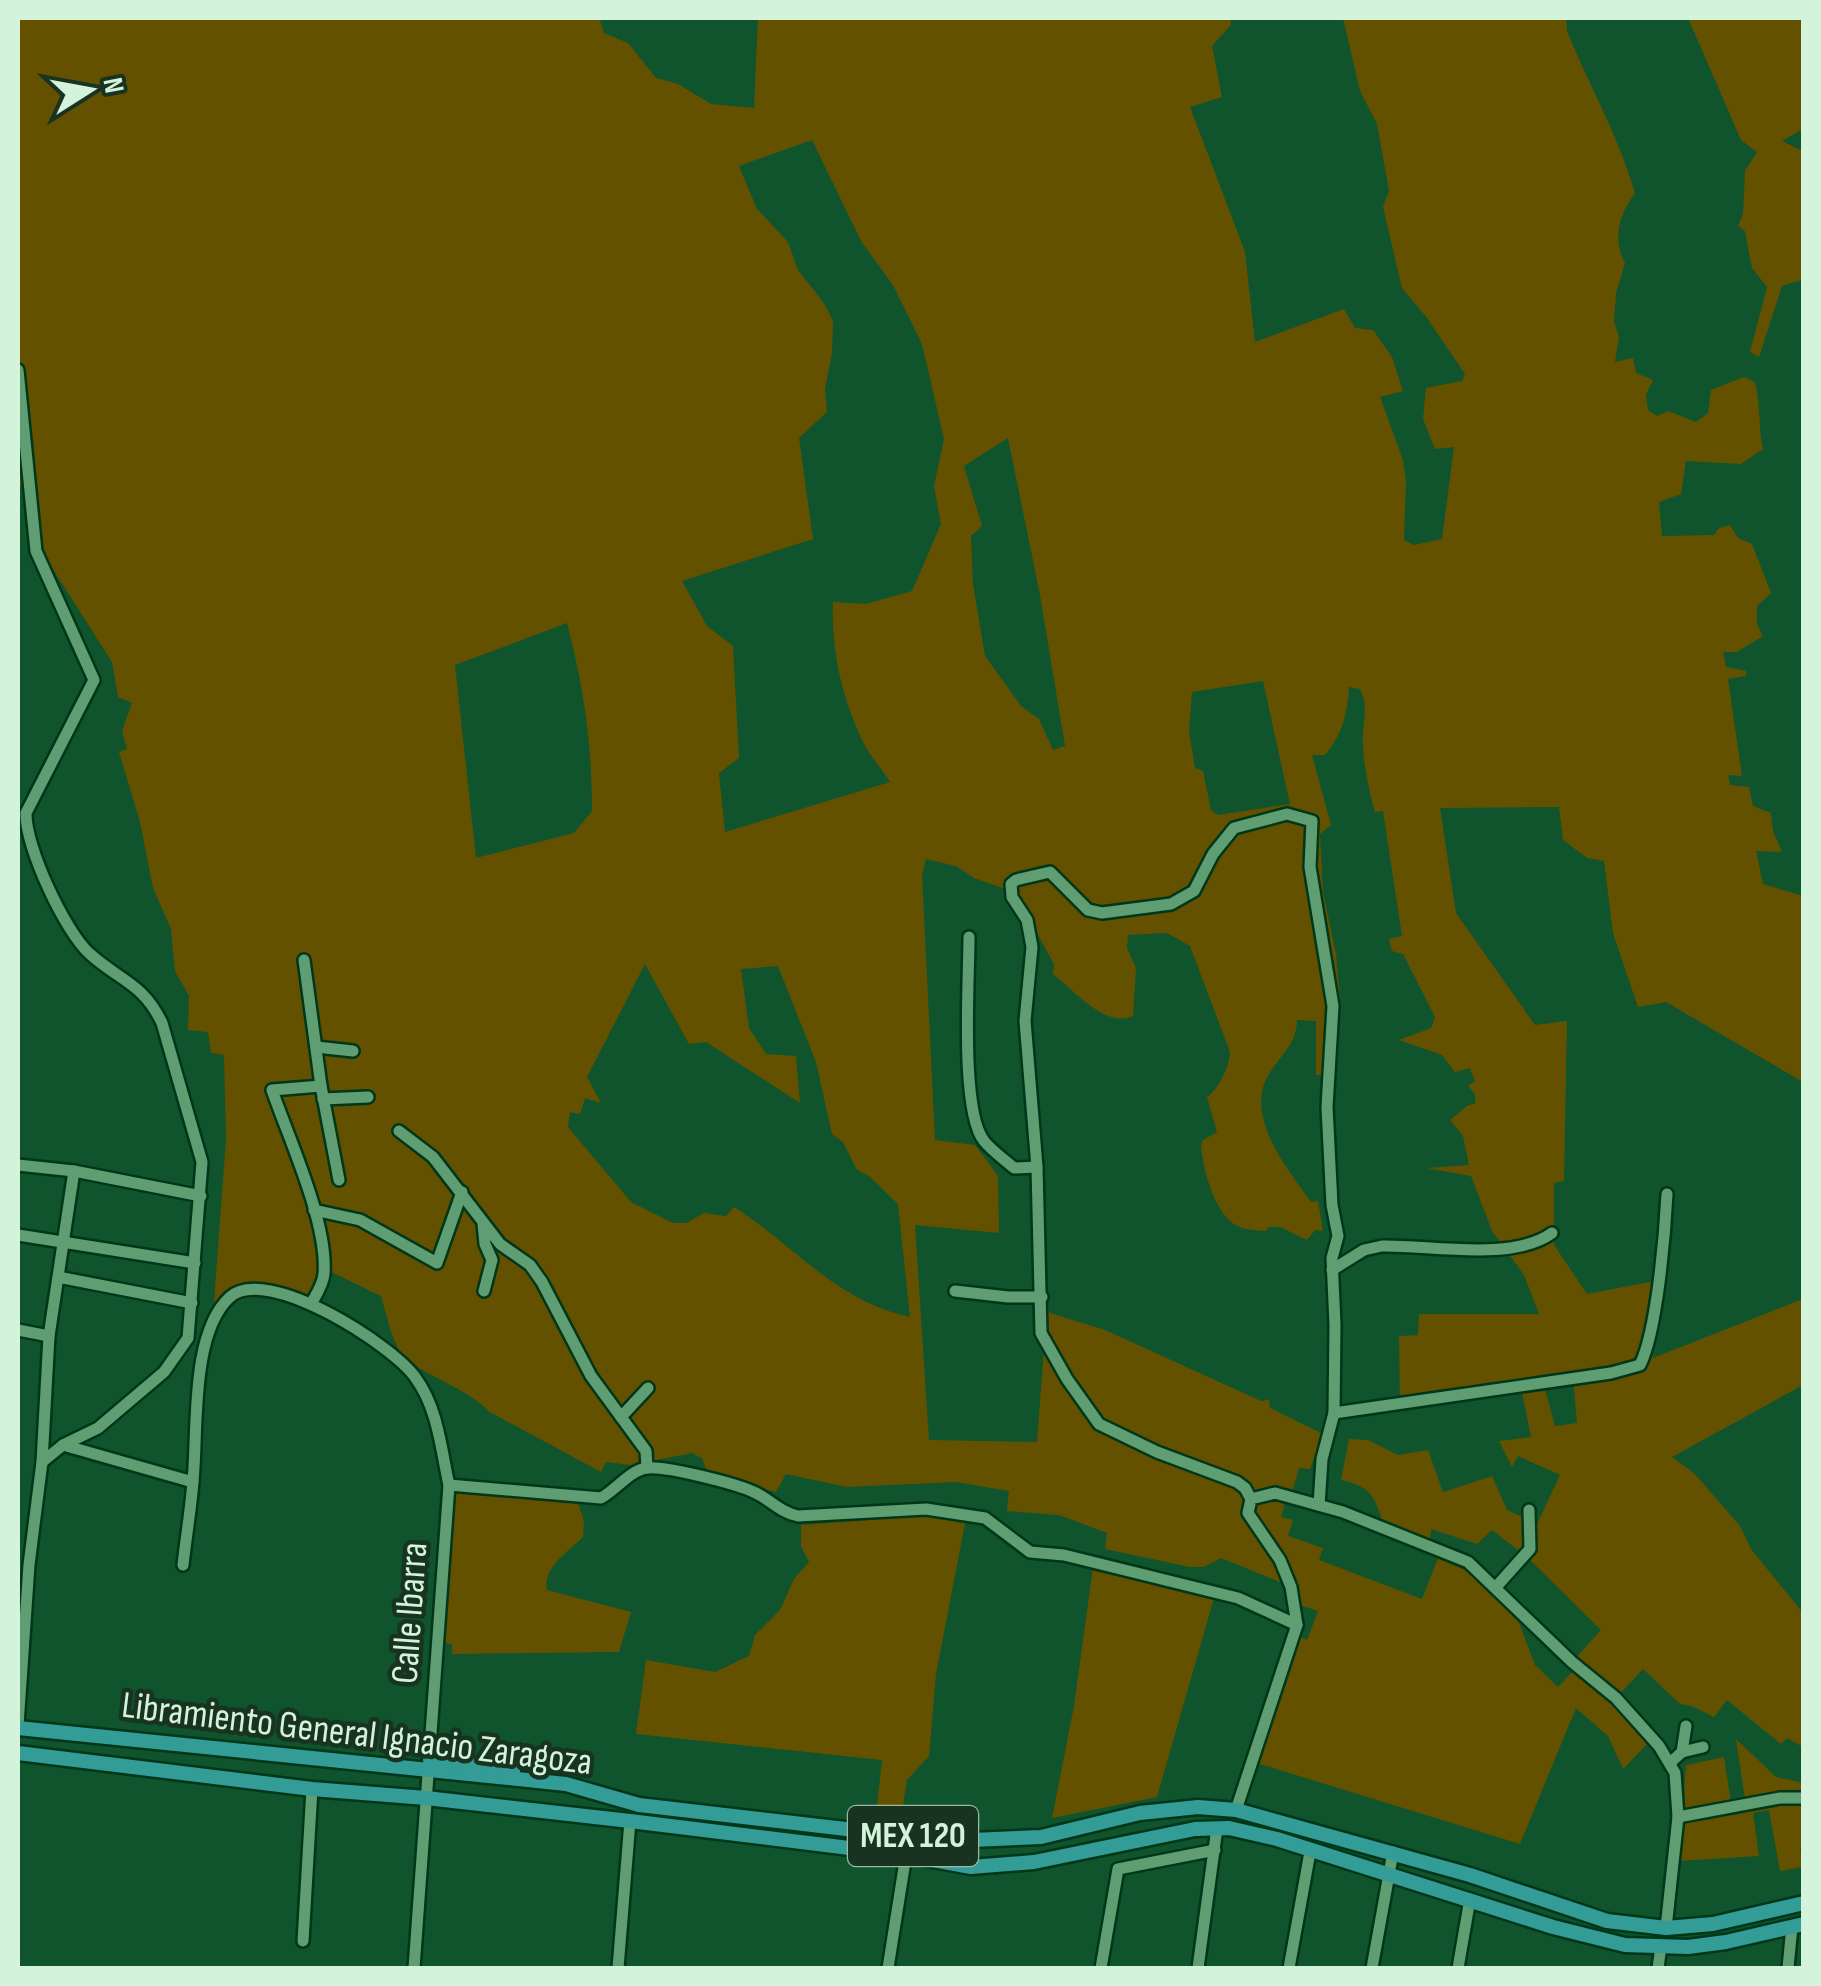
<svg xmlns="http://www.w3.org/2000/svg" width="1821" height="1986" font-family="'Sofia Sans Condensed',sans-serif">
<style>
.green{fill:#645100;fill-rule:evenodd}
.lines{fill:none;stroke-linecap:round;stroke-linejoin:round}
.minor-casing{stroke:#013719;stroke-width:16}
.major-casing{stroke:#013719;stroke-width:19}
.minor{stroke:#5f9e72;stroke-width:11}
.major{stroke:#349c97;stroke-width:14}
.labels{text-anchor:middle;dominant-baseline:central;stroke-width:9;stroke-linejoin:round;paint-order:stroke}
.shield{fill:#193321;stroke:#9bb9a3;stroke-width:2.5}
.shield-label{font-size:35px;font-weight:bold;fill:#d3f3db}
.street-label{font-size:38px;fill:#d3f3db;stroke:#193321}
</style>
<rect width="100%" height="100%" fill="#0f542d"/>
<g class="green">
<path d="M18 18H599L604 33 628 43 656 78 678 84 711 104 754 108 758 18H1230L1231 25 1212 46 1222 97 1190 107 1245 252 1255 342 1344 309 1355 328 1373 330 1392 357 1403 391 1380 397 1403 460 1406 482 1404 540 1414 545 1442 539 1454 447 1435 449 1423 419 1426 388 1462 381 1465 374 1427 318 1402 288 1383 207 1389 191 1377 124 1360 91 1343 18H1566L1567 31C1589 85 1619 137 1635 193 1619 215 1612 238 1625 263L1616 293 1614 321 1619 337 1615 362 1633 358 1636 373 1653 380 1646 395 1648 410 1657 416 1668 411 1696 422 1708 413 1711 390 1744 377 1755 382C1761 405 1758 426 1763 449L1741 464 1686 461 1681 494 1659 502 1662 536 1714 535 1719 528 1730 525 1738 538 1752 544 1771 593 1757 606V624L1763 636 1737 652H1723L1726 667 1746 671V676L1728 679 1742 776 1728 775 1730 785 1749 787 1753 806 1771 813 1773 831 1782 852 1756 851 1763 884 1803 896V1082L1666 1002 1638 1007 1613 933 1604 861 1587 858 1563 840 1559 807 1440 808 1456 913 1535 1025 1567 1021 1564 1181 1554 1183V1245L1587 1294 1660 1280 1653 1358 1803 1299V1385L1672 1457 1695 1474 1740 1526 1751 1549 1803 1613V1747L1787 1738 1781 1744 1727 1700 1714 1717 1692 1706 1680 1704 1643 1669 1616 1698 1652 1739 1623 1769 1608 1736 1576 1708 1520 1844 1247 1760 1293 1633 1307 1640 1318 1611 1291 1602 1287 1585 1221 1558 1204 1567H1190L1105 1549 1107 1533 1059 1515 1007 1511 1009 1491 956 1482 847 1487 786 1474 776 1492 708 1474 702 1458 692 1453 631 1465 606 1462 601 1472 488 1411C468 1387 410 1372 398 1348 390 1333 386 1312 381 1296L329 1271 297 1306C261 1290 245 1295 213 1315L226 1140 224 1055 211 1053 208 1032 188 1030 189 996 175 971 171 929 153 888 140 822 119 752 127 749 122 731 132 703 118 697 112 662 42 552 37 490 24 484 18 486ZM812 140 861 241 893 285 922 344 944 439 934 486 941 524 912 591 866 604 833 602C831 651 842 698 863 742 870 756 882 769 890 782L725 832 719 773 739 758 733 646 707 626 682 581 813 539 799 438 827 412 825 389 832 353 833 321 824 303 798 270 788 242 757 209 739 166ZM1008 438 1040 595 1065 746 1053 750 1039 719 1021 706 985 656 973 584 971 536 982 526 964 466ZM567 623C584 689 592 743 592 811L574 833 476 858 455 665ZM1263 681 1290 804 1218 815 1211 810 1203 771 1195 768 1189 731 1192 692ZM1349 687 1360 689C1370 707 1361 726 1363 746 1364 768 1369 791 1375 812L1383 811 1402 936 1389 939 1392 951 1403 954 1435 1017 1431 1028 1399 1040 1442 1055 1455 1072 1470 1068 1475 1081 1468 1086 1475 1094V1104L1468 1105 1450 1120 1463 1136 1469 1165 1427 1168 1471 1176 1492 1231 1524 1275 1539 1314H1419L1418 1335 1399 1336 1400 1402 1573 1378 1577 1423 1555 1426 1545 1389 1522 1392 1531 1437 1499 1441 1512 1467 1518 1456 1560 1475 1537 1524 1507 1510 1492 1476 1443 1492 1428 1450 1398 1455 1368 1440 1349 1439 1341 1480C1373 1487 1373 1496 1384 1524L1430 1540 1431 1529 1477 1544 1492 1530 1527 1557 1601 1630 1572 1662 1577 1667 1558 1687 1535 1665 1519 1623 1484 1584 1465 1570 1438 1558 1422 1599 1319 1560 1323 1548 1288 1536 1293 1520 1281 1517 1285 1502 1279 1498 1282 1488 1293 1489 1299 1468 1310 1469 1323 1434 1270 1408 1269 1400 1261 1401 1105 1330 1050 1313 1047 1309 1037 1442 929 1440 915 1225 999 1233 998 1176 975 1145 935 1140 922 875 926 859 956 866 974 878 1014 892 1054 964 1053 974C1073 989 1105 1029 1133 1016L1136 968 1127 948 1128 935 1167 933 1190 946 1230 1052C1230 1065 1219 1089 1207 1097L1217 1132 1203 1140 1201 1145C1203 1170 1215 1219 1242 1228 1250 1230 1258 1230 1266 1231L1269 1227H1280L1307 1240 1315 1230 1323 1231 1318 1201 1311 1202C1288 1170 1243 1115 1269 1074 1281 1055 1297 1043 1297 1020L1316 1021V1075H1335L1340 999 1336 954 1323 892 1320 834 1331 825 1312 755H1325C1343 733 1347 715 1349 687ZM645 964 689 1044 706 1042 800 1103 796 1056 766 1054 749 1028 741 969 778 966 816 1062 832 1134 843 1142 857 1170 869 1176 898 1204 910 1317C836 1301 795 1246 734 1207L726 1216 704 1213 686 1223H673L631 1202 568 1127 570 1112 580 1114 585 1098 601 1103 587 1077Z"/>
<path d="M1688 18H1803V129L1782 141 1803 151V274L1801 280 1782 286 1759 357 1750 352 1767 287 1752 268 1745 231 1738 226 1743 214 1745 171 1757 152 1741 140Z"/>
<path d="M449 1485 575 1495 584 1521 583 1537C569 1551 542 1568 547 1590L631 1612 619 1652 452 1654V1644L431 1641 442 1496Z"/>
<path d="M934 1515 966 1518 936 1674 929 1756 907 1780 901 1819 876 1816 882 1760 636 1734 646 1660 715 1672 749 1656 755 1635 780 1610 794 1579 809 1562 801 1546V1525Z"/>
<path d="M1093 1567 1214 1598 1157 1797 1052 1818 1074 1706Z"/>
<path d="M1736 1739 1776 1777 1803 1783V1848L1800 1849 1803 1867 1780 1871 1769 1810 1753 1813 1759 1856 1679 1861 1686 1765 1724 1757 1731 1803 1745 1799Z"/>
</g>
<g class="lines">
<g class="minor-casing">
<g id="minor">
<path d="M18 370 36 551 94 680 26 813C25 846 65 932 90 954 120 981 143 983 162 1023L202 1162 188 1338 164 1372 98 1428 63 1445 42 1462"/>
<path d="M969 937C969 981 960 1110 984 1141 992 1151 1004 1159 1014 1168L1037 1167"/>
<path d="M304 960 321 1086 339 1180"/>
<path d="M316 1047 353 1051"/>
<path d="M323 1099 368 1097"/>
<path d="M399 1131 433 1157 500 1244 530 1265 542 1282 591 1376 646 1451 647 1468"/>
<path d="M18 1165 74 1171 201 1196"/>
<path d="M314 1210 360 1220 437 1263 462 1192"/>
<path d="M483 1224 485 1244 492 1260 484 1291"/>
<path d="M18 1235 195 1263"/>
<path d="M1332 1270 1364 1250 1382 1246C1430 1245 1512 1262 1552 1233"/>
<path d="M58 1277 192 1303"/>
<path d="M955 1291 1008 1297H1042"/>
<path d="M311 1304C316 1295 323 1285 324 1274 328 1223 289 1139 272 1090L321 1086"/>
<path d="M18 1330 49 1336"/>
<path d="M1334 1413 1611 1373 1640 1365C1657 1331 1665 1234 1667 1194"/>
<path d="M621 1417 648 1388"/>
<path d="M63 1445 193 1482"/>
<path d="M449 1485 601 1498C616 1490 630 1470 647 1468 667 1466 738 1484 756 1493 772 1501 780 1512 798 1516L926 1509 985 1518 1030 1552 1064 1555 1238 1598 1297 1625"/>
<path d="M1251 1499 1245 1488 1237 1482 1157 1452 1099 1424 1067 1379 1041 1333 1037 1167 1025 1021 1032 947 1027 920 1012 897 1011 884 1016 880 1050 872 1088 910 1102 913 1171 904 1194 891 1213 854 1234 828 1287 814 1312 821 1310 867 1333 1006 1327 1107 1332 1205 1338 1236 1332 1258 1335 1325 1334 1413 1322 1459 1319 1505"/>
<path d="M183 1565C186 1537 191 1509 193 1481 198 1431 190 1333 230 1297 267 1264 392 1345 415 1377 438 1408 441 1449 449 1485L414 1968"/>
<path d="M1496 1587 1530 1549 1529 1510"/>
<path d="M18 1725 29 1565 42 1462 49 1336 74 1171"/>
<path d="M1682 1752 1686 1726"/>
<path d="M1671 1762 1682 1752 1703 1747"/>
<path d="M1236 1810 1297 1625 1291 1587 1280 1560 1248 1513 1251 1499 1275 1493 1343 1512 1468 1562 1572 1662 1616 1698 1659 1746 1675 1773 1678 1817 1666 1928"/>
<path d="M1678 1817 1780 1798H1804"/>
<path d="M303 1941 312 1789"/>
<path d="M618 1968 630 1821"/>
<path d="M888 1968 906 1855"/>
<path d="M1101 1968 1118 1869 1215 1850"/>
<path d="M1198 1968 1217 1828"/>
<path d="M1289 1968 1310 1852"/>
<path d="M1372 1968 1393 1852"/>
<path d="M1458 1968 1470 1899"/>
<path d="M1658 1968 1661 1946"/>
<path d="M1788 1968 1792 1926"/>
</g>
</g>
<g class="major-casing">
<g id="major">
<path d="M18 1728 566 1784 639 1805 949 1841 1041 1837 1140 1813 1198 1807 1236 1810 1470 1875 1607 1921 1666 1928 1713 1924 1804 1903"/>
<path d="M18 1753 312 1789 426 1798 630 1821 906 1855 971 1867 1034 1862 1195 1829 1229 1828 1277 1839 1553 1927 1625 1945 1688 1947 1726 1942 1804 1924"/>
<path d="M430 1759 513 1771"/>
</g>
</g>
<use href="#minor" class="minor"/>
<use href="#major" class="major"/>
</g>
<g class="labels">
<rect class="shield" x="848" y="1806" width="130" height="60" rx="8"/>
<g class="shield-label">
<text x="913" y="1836">MEX 120</text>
</g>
<g class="street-label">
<text transform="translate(410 1613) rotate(-86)">Calle Ibarra</text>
<text transform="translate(357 1734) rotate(7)">Libramiento General Ignacio Zaragoza</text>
</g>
</g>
<rect width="1821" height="1986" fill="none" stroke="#d3f3db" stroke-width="40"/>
<g transform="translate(90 90) rotate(79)" stroke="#193321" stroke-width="8" paint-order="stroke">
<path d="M0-8L18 38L0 25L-18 38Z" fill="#d3f3db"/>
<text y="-15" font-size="28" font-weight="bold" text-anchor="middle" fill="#d3f3db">N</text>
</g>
</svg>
